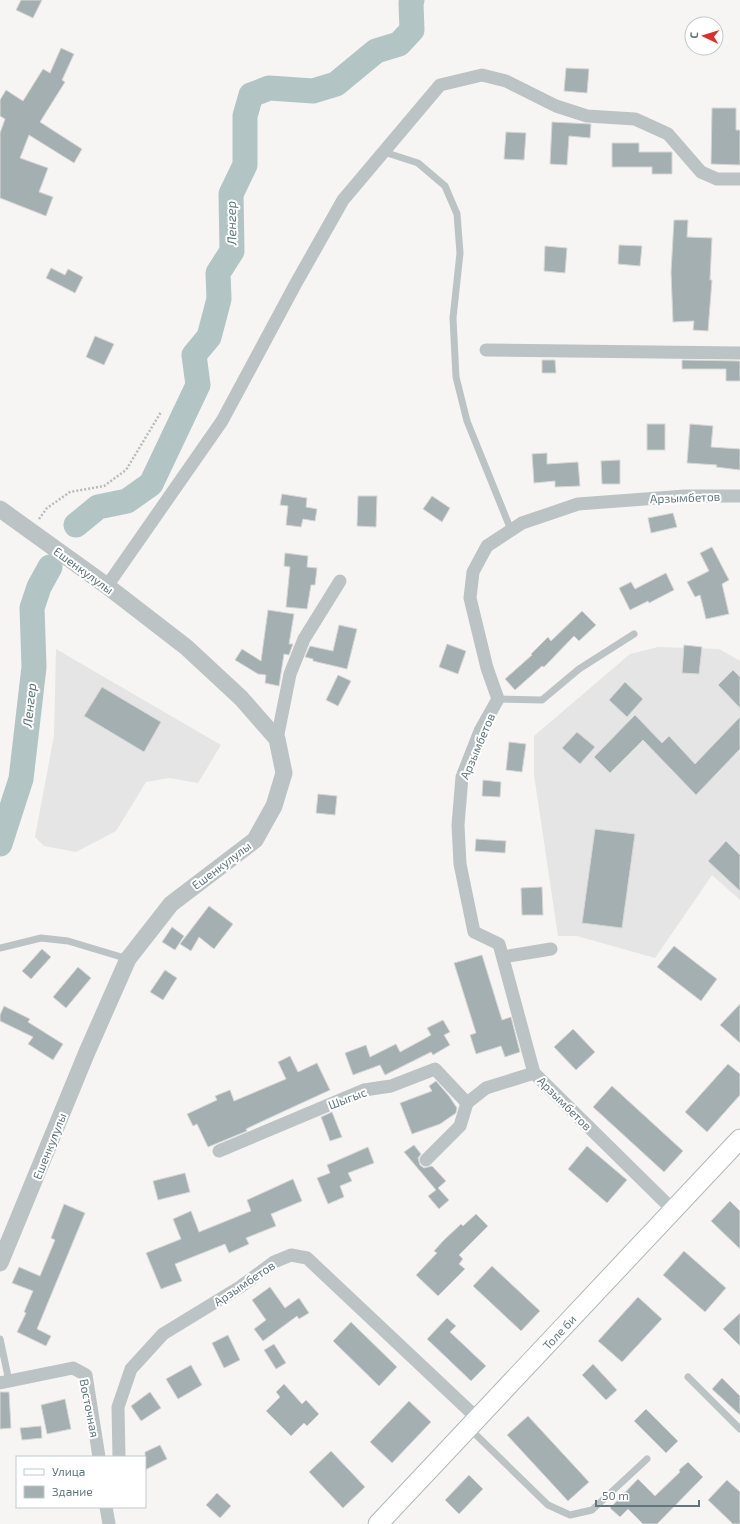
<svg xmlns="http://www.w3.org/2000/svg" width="740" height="1524" font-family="'Exo 2',sans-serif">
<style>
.built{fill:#e4e5e4}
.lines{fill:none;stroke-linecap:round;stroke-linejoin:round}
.river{stroke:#b3c4c4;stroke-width:25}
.building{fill:#a4afb2;stroke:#d7d7d5}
.secondary-casing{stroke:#afb7b9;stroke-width:21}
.path{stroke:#b7bbbd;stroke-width:2.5;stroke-dasharray:2 2;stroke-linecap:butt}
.service{stroke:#bcc3c5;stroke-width:7}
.minor{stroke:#bcc3c5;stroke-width:13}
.tertiary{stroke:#bcc3c5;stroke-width:17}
.secondary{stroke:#fff;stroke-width:19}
.labels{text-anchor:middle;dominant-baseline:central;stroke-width:4;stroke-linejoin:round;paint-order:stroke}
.street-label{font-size:12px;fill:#62777d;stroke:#fff}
.water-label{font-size:13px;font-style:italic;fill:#5c7778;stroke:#fff}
</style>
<rect width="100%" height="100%" fill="#f6f5f3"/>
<g class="built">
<path d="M658 647 719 649 740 661V900L712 875 655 958 577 936H558L534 775V736L630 654Z"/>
<path d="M56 649 221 745 198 783 169 778 146 782 116 831 76 852 44 846 35 837 54 736Z"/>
</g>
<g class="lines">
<g class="river">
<path d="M76 525 98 507 127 501 151 484 198 385 194 355 209 337 219 299 218 273 232 251 231 194 245 165V116L251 95 269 88 313 91 336 84 376 51 399 44 412 30 411 3 412 0"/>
<path d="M0 844 21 779 34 667 32 608 39 587 50 567"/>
</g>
</g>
<g class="building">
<path d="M21 0H42L33 18 16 10Z"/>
<path d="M61 48 74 54 62 80 65 82 40 122 82 149 74 163 29 135 20 158 48 168 39 192 53 197 46 216 0 198V133L5 119 0 116V100L6 90 23 101 43 69 50 73Z"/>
<path d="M566 68 589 69 587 93 564 91Z"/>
<path d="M712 108H736V130H740V165L711 164Z"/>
<path d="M552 122 591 124 590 138 569 136 567 165 550 164Z"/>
<path d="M506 132 526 133 524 160 504 159Z"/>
<path d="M612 143H639V152H672V174H652V167H612Z"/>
<path d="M674 220H688L687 237 712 238 710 280H712L708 331 693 330 694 321 673 322 671 272Z"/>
<path d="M619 245 642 246 640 266 618 264Z"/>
<path d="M545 246 567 248 565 273 544 271Z"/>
<path d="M51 268 65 275 68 269 83 277 75 293 46 278Z"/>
<path d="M95 336 114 344 104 365 86 357Z"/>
<path d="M542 360H555L556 373H542Z"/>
<path d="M682 360 740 361V381H726V369H682Z"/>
<rect x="647" y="424" width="18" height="26"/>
<path d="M690 424 713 426 711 447 740 449V470L716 467 717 465 687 463Z"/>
<path d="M547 453V464L578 462 580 486 555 487V481L534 483 532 454Z"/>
<path d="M620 460V484H602L601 461Z"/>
<path d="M282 494 307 498 306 507 317 509 315 521 303 519 301 527 286 525 288 506 280 505Z"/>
<path d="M358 496H377L376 527 357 526Z"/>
<path d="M432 496 450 508 442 522 423 509Z"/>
<path d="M673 513 677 527 651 533 648 518Z"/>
<path d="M712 547 729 580 722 584 729 614 706 619 700 595 695 597 687 582 709 571 700 553Z"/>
<path d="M285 553 308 556 307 567 317 568 315 585H311L307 609 286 607 290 567 284 566Z"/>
<path d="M666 573 674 590 649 603 648 601 630 610 619 588 631 582 635 589Z"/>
<path d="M268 610 294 614 289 644H293L289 655 284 654 279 686 265 683 266 675 258 674 235 660 242 649 261 661Z"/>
<path d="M582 611 596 625 579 641 574 636 544 667 542 666 515 690 505 679 532 655 531 654 548 637 551 641Z"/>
<path d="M339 625 357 629 347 669 313 661V659L305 657 310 646 333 651Z"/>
<path d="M447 644 466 651 458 674 439 667Z"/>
<path d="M684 645 702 647 699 674 682 673Z"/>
<path d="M733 670 740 677V708L718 685Z"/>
<path d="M338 675 351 681 338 706 326 700Z"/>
<path d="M625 682 643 699 627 717 609 700Z"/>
<path d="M102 687 161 722 144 752 84 716Z"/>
<path d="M635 715 662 743 669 736 695 764 740 717V749L696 795 643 740 610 773 594 757Z"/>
<path d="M577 732 595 747 580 764 562 748Z"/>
<path d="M509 742 526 744 522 772 506 770Z"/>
<path d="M483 780 501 782 500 797 482 796Z"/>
<path d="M318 794 337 796 335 815 316 813Z"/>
<path d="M595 829 635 834 622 928 582 923Z"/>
<path d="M476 839 506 841 505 853 475 851Z"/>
<path d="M726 841 740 855V891L708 861Z"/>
<path d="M542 887 543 915H522L521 888Z"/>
<path d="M209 906 233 924 214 949 199 937 191 951 180 944Z"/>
<path d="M172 927 184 936 175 950 162 942Z"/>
<path d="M674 946 717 979 701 1001 657 967Z"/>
<path d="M42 949 51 957 31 979 22 971Z"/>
<path d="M482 955 502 1020 511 1017 520 1052 505 1057 501 1046 476 1054 470 1035 476 1033 454 963Z"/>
<path d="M78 967 91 978 66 1008 53 997Z"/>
<path d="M165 970 177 978 163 1000 150 992Z"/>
<path d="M740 1004V1043L720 1025Z"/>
<path d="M4 1006 30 1019 28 1022 63 1044 53 1060 28 1044 33 1037 0 1021V1015Z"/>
<path d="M443 1020 450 1032 444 1035 450 1045 433 1055 431 1052 385 1075 380 1065 353 1075 345 1053 366 1045 370 1057 396 1044 400 1052 424 1039 431 1035 427 1028Z"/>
<path d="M573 1029 595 1052 576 1070 554 1047Z"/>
<path d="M290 1056 298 1072 317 1063 330 1090 267 1119 246 1129 247 1131 208 1147 197 1124 193 1126 187 1114 217 1100 215 1096 230 1090 234 1101 286 1079 278 1062Z"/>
<path d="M728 1064 740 1074V1095L707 1132 685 1112Z"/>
<path d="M436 1081 449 1096 457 1108 456 1113 440 1124 412 1134 400 1103 432 1091 429 1086Z"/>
<path d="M612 1086 683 1151 664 1172 593 1107Z"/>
<path d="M332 1112 342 1137 330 1141 321 1117Z"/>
<path d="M414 1145 421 1154 418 1158 420 1165 424 1168 432 1166 446 1181 438 1188 449 1200 439 1209 428 1196 436 1190 404 1152Z"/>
<path d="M587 1146 627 1180 607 1203 568 1169Z"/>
<path d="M368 1147 374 1163 348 1173 352 1181 340 1186 344 1197 328 1204 317 1178 330 1173 327 1165Z"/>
<path d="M185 1173 190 1192 158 1200 153 1181Z"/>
<path d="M293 1179 302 1201 271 1214 276 1226 246 1238 249 1244 229 1253 225 1244 175 1264 182 1281 161 1289 146 1253 181 1239 173 1219 191 1211 199 1232 251 1211 247 1200Z"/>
<path d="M730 1201 740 1211V1249L711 1221Z"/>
<path d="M64 1204 85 1213 37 1329 51 1336 46 1346 17 1332 26 1313 24 1312 33 1291 12 1283 19 1267 40 1276 55 1240 51 1238Z"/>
<path d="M476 1214 488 1226 459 1255 463 1259 459 1264 465 1269 438 1296 416 1275 437 1253 434 1251 443 1241 461 1224 463 1226Z"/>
<path d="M684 1251 726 1288 705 1312 663 1275Z"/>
<path d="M492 1266 540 1311 521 1331 473 1286Z"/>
<path d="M270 1287 285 1308 299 1298 309 1313 299 1319 297 1316 263 1341 254 1329 266 1320 252 1300Z"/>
<path d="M638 1297 662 1319 622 1362 598 1341Z"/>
<path d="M740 1313V1346L723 1329Z"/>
<path d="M447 1318 456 1326 450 1332 486 1366 471 1381 427 1339Z"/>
<path d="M351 1322 397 1367 379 1386 333 1341Z"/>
<path d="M228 1335 240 1360 224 1368 212 1343Z"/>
<path d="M274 1344 286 1363 276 1369 264 1350Z"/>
<path d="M593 1364 617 1390 606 1400 582 1375Z"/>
<path d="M191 1365 202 1385 178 1399 166 1379Z"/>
<path d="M722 1378 740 1396V1415L712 1389Z"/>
<path d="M284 1384 302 1404 306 1400 319 1414 307 1426 304 1423 291 1436 266 1411 280 1397 276 1392Z"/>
<path d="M0 1392H9L11 1428 0 1429Z"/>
<path d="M150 1392 161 1408 141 1421 131 1406Z"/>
<path d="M65 1399 71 1429 47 1434 41 1405Z"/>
<path d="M409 1401 431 1422 392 1463 370 1442Z"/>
<path d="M646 1409 678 1441 666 1453 634 1421Z"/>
<path d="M528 1416 589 1482 568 1501 507 1435Z"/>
<path d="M41 1426 42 1438 22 1440 20 1428Z"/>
<path d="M160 1445 167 1459 145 1470V1452Z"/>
<path d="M331 1451 365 1487 343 1508 309 1472Z"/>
<path d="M688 1462 703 1477 657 1524H643L628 1509 620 1517 610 1508 638 1479 655 1496 680 1472 679 1470Z"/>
<path d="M469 1475 483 1489 459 1514 445 1500Z"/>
<path d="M727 1480 740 1492V1524H733L708 1500Z"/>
<path d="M217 1493 231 1506 220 1518 206 1505Z"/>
</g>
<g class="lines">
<g class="secondary-casing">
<path id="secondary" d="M378 1524 740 1139"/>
</g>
<path class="path" d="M39 519 47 508 70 492 104 486 126 470 161 412"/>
<g class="service">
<path d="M384 152 418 163 445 186 457 214 460 253 453 318 456 377 467 421 511 530"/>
<path d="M498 699 542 700 579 669 634 634"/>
<path d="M0 948 41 938 68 941 128 959"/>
<path d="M0 1339 9 1381"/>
<path d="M688 1377 740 1429"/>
<path d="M469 1428 548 1505 570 1515 592 1510 647 1459"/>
</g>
<g class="minor">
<path d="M486 350 740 353"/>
<path d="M107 586 222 421 295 285 343 200 440 85 482 75 506 81 556 106 587 116 635 119 668 134 701 172 717 179H740"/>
<path d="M277 739 290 674 304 639 340 581"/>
<path d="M503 957 551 949"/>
<path d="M219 1151 364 1090 391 1086 435 1069 467 1103"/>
<path d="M426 1160 460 1126 467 1103 486 1088 534 1073"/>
<path d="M673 1210 534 1073 499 944 474 932 460 864 458 825 462 777 480 731 498 699 487 668 470 598 473 572 487 546 522 523 578 504 685 496H740"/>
<path d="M0 1383 73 1368 86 1375 99 1457"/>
<path d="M119 1457 118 1407 131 1369 163 1334 240 1287 274 1262 291 1255 307 1258 478 1419"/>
<path d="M106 1507 109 1524"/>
</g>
<path class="tertiary" d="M0 509 107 586 186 647 241 698 277 739 284 773 274 806 255 840 171 904 128 959 87 1052 0 1263"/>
<use href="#secondary" class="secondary"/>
</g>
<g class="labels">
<g class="street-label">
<text transform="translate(685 497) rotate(-2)">Арзымбетов</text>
<text transform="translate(84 570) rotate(36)">Ешенкулулы</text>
<text transform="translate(477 746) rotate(-67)">Арзымбетов</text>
<text transform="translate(221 865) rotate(-37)">Ешенкулулы</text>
<text transform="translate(347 1098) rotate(-21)">Шыгыс</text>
<text transform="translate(565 1103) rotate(45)">Арзымбетов</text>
<text transform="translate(49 1146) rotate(-68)">Ешенкулулы</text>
<text transform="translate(244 1283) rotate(-34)">Арзымбетов</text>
<text transform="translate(559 1332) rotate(-47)">Толе би</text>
<text transform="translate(90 1408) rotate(79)">Восточная</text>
</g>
<g class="water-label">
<text transform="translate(231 223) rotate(-91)">Ленгер</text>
<text transform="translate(29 705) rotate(-84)">Ленгер</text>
</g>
</g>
<rect x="16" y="1456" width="130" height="52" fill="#ffffff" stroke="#c0c9cb"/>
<rect x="24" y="1469" width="20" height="6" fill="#ffffff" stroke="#c0c9cb"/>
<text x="52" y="1476" font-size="12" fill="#62777d">Улица</text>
<rect x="24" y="1486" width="20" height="12" fill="#a4afb2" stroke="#c0c9cb"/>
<text x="52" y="1496" font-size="12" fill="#62777d">Здание</text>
<g transform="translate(704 36) rotate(274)"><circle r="19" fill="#ffffff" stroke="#c0c9cb"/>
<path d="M0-3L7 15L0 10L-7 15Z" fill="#de2d2a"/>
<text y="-6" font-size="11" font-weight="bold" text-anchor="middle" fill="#62777d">С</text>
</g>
<path d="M596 1500v6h103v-6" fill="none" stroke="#62777d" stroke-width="2"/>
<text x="602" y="1500" font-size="12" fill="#62777d" stroke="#ffffff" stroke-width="3" paint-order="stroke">50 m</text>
</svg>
